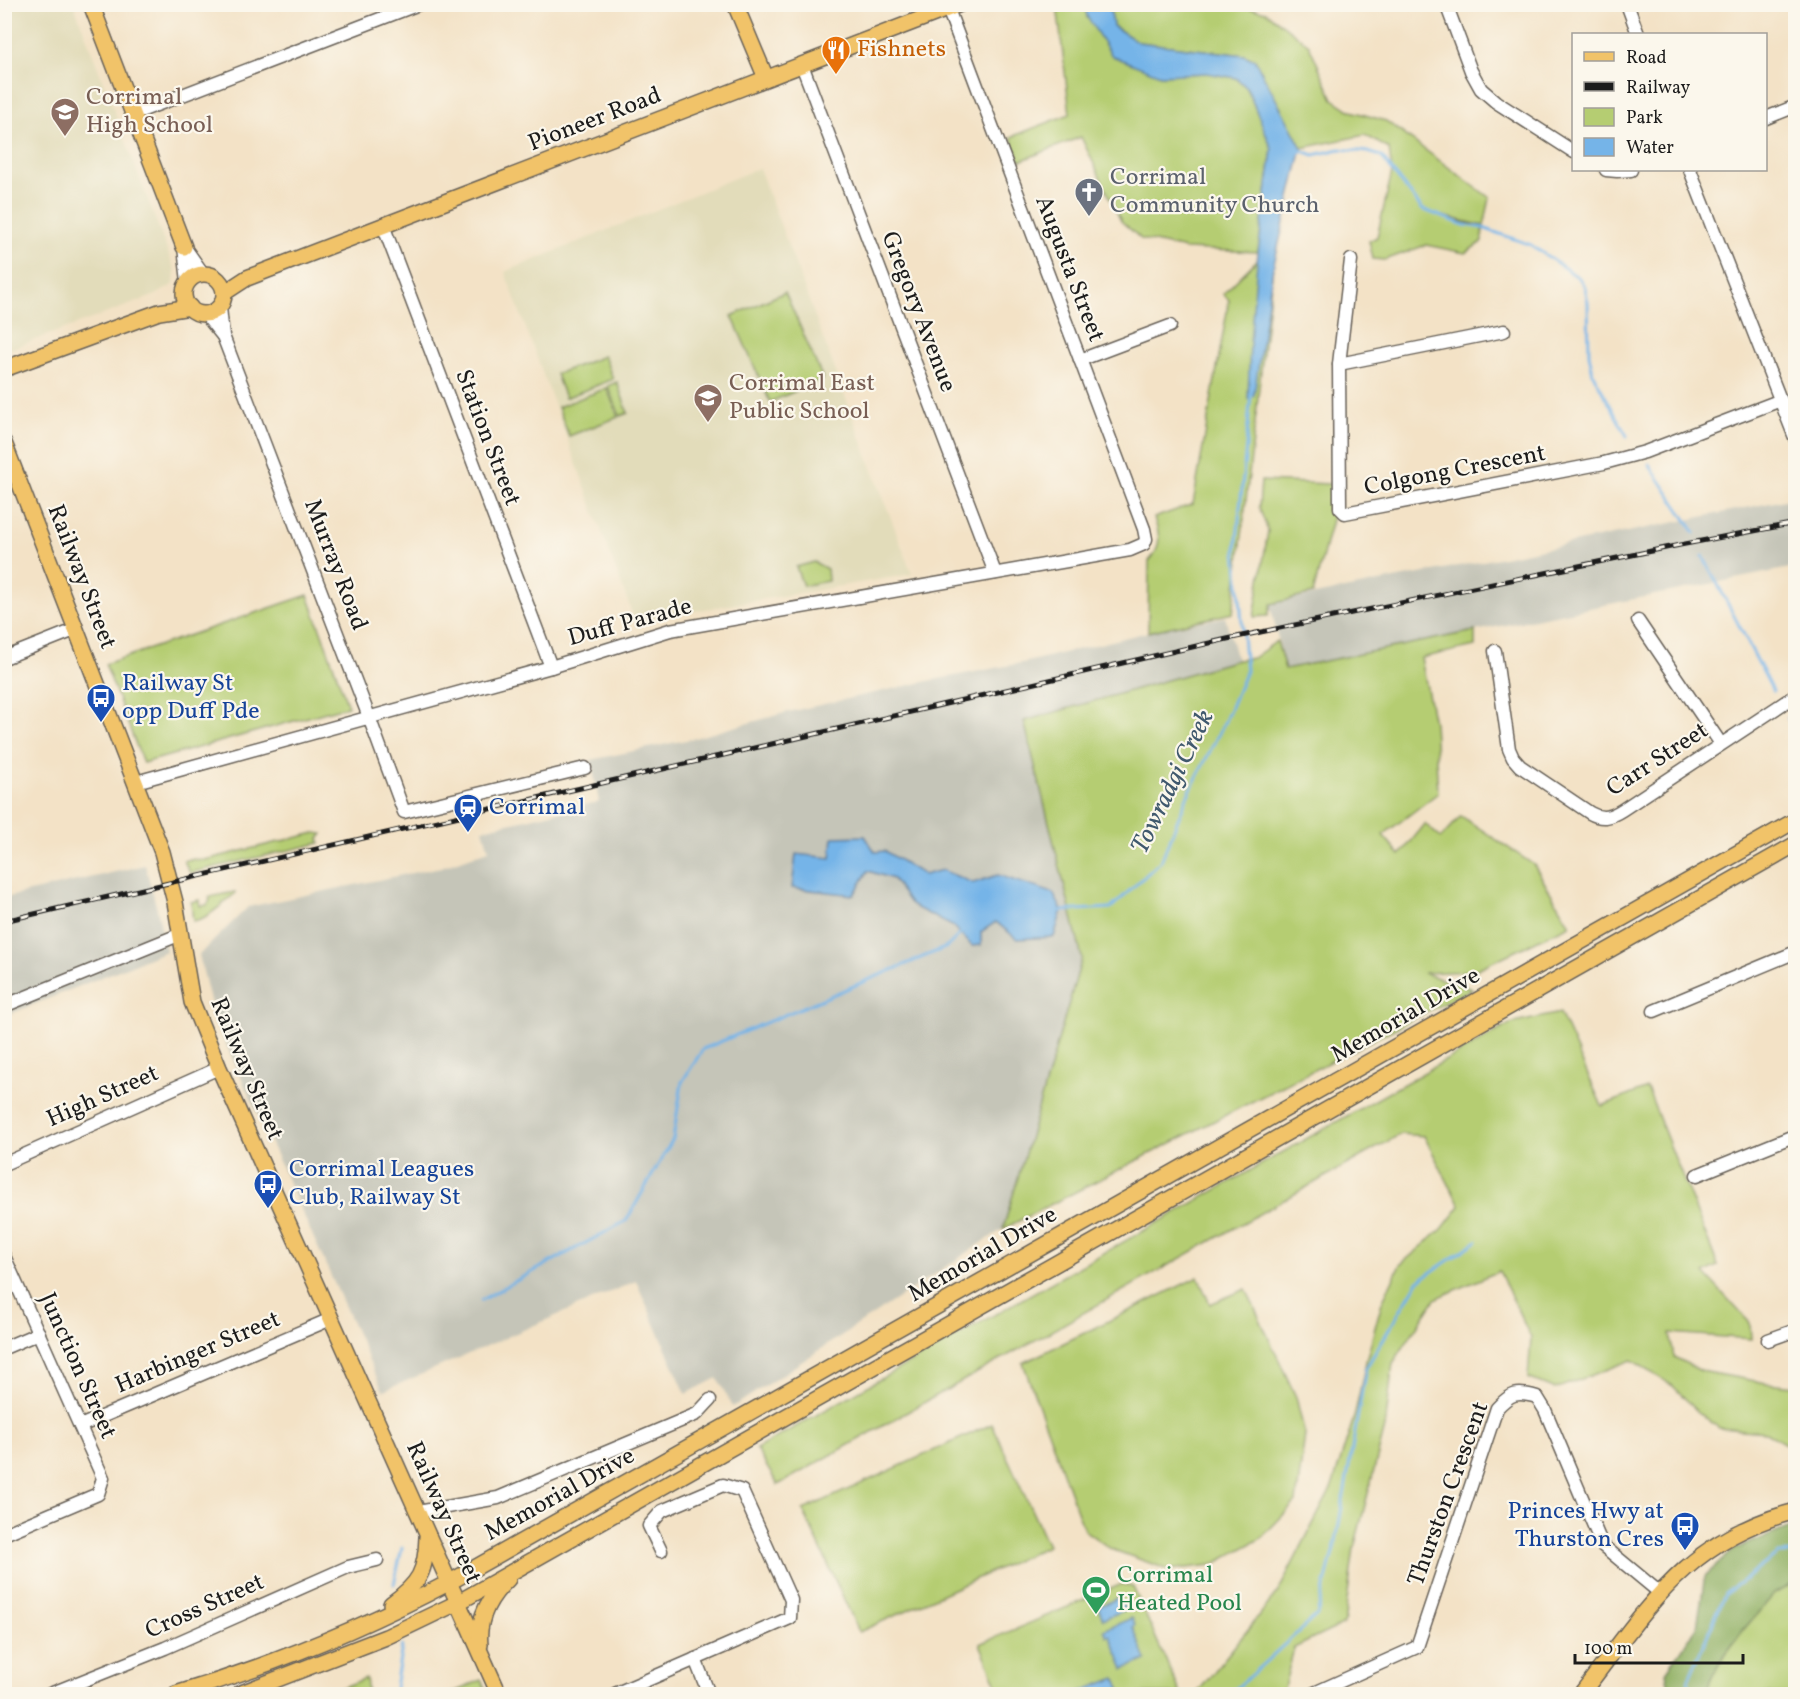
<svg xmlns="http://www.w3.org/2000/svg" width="1800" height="1699" font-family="Vollkorn,serif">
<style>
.built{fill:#e2dcba}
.industrial{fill:#c5c5b8}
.green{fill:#b5cd72;stroke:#687447;stroke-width:1.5}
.forest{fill:#90b064;stroke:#566640;stroke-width:1.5}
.water{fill:#75b4e8;stroke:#486882;stroke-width:1.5}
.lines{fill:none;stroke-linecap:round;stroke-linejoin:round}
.stream{stroke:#75b4e8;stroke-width:3}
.minor-casing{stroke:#676158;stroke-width:15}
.major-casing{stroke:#676158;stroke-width:18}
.minor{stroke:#fff;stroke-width:12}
.major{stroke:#f1c369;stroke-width:15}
.rail-casing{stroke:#1c1c1c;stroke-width:5}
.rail{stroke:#fbf7ec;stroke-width:3;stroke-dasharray:9;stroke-linecap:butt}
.labels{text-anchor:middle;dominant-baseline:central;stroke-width:4.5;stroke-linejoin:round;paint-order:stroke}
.food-label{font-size:24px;fill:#c56008;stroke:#fbf7ec;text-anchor:start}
.education-label{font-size:24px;fill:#785e54;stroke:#fbf7ec;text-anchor:start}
.street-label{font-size:24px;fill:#1c1c1c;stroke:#fbf7ec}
.worship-label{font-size:24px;fill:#5b616d;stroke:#fbf7ec;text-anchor:start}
.transit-label{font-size:24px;fill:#164399;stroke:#fbf7ec;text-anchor:start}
.leisure-label{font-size:24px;fill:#27864d;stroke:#fbf7ec;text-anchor:start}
.water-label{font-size:26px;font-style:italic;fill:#40596e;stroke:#fbf7ec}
</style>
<rect width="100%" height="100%" fill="#fbf7ec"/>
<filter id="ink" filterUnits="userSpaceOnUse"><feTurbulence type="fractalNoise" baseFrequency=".0167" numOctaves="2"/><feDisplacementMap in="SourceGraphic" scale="12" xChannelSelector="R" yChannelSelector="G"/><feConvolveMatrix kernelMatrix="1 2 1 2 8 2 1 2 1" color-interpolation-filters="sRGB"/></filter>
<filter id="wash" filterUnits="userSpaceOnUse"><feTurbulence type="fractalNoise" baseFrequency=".008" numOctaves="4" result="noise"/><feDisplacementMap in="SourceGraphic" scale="24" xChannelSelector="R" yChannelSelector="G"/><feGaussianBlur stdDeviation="1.35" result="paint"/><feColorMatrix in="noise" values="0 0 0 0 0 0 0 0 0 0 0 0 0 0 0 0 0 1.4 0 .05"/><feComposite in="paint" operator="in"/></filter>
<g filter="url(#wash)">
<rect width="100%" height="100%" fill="#f3e2c6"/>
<g class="built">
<path d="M5 4 74 5 175 271 174 284 156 295 5 351Z"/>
<path d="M759 168 912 574 635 621 505 272Z"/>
</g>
<g class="industrial">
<path d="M1795 498V567L1285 669 1270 604Z"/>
<path d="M1225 617 1237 660 1024 721 1082 958 1003 1229 733 1407 717 1378 686 1394 636 1281 383 1391 215 1020 199 955 248 907 441 867 489 850 483 829 599 802 591 760 691 739 788 712 933 680 1027 662 1148 632Z"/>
<path d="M145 865 157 909 166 951 5 1016 4 898Z"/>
</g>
<g class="green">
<path d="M1232 4 1266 12 1309 45 1333 99 1351 111 1386 121 1490 198 1484 226 1443 216 1483 228 1482 242 1465 253 1426 245 1385 260 1373 259 1369 241 1377 237 1392 172 1389 149 1365 135 1302 148 1255 60 1244 55 1138 42 1113 26 1110 5Z"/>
<path d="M1057 5H1085L1087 17 1160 75 1207 73 1236 78 1247 88 1272 149 1258 252 1185 249 1141 239 1121 221 1081 137 1020 161 1011 137 1070 114Z"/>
<path d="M1257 260 1273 267 1233 613 1148 632 1149 561C1162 547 1160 535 1154 518L1193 504 1229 300 1223 294Z"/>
<path d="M785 292 823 379 770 402 732 316Z"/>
<path d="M604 356 613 379 565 398 556 374Z"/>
<path d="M617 382 628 413 620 416 608 386Z"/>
<path d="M607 388 618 417 569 436 558 407Z"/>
<path d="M1261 481 1330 484 1335 487 1334 512 1313 594 1271 604 1268 616 1254 617 1268 531 1259 507Z"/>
<path d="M814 562 827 569 828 581 803 586 796 567Z"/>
<path d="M308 595 348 706 143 763 105 664Z"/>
<path d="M1475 631V646L1421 658 1434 723 1438 793 1383 835 1400 855 1425 824 1441 838 1461 816 1534 865 1570 925 1473 971 1423 973 1472 989 1003 1229 1082 958 1024 721 1237 660 1253 658 1277 641 1285 669Z"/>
<path d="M315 833 323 834 319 839 320 843 190 873 184 861 190 859 205 860Z"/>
<path d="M235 892V894C222 903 209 919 193 921L191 902 199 900 200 906 207 905 210 900 209 897Z"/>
<path d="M1560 1013 1602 1106 1647 1088 1718 1266 1704 1273 1750 1323 1751 1339 1670 1333 1674 1357 1701 1371 1766 1383 1795 1386V1450L1766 1432 1719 1428 1697 1411 1673 1386 1632 1360 1555 1389 1528 1378 1531 1338 1499 1271 1435 1299 1393 1363 1385 1427 1354 1548 1344 1624 1294 1648 1284 1688 1279 1694H1188L1197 1693 1278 1592 1332 1487 1355 1414 1367 1357 1382 1302 1400 1265 1442 1229 1460 1206 1424 1136 1401 1134 778 1485 756 1449 1510 1024Z"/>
<path d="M1198 1277 1210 1304 1246 1289 1296 1397 1305 1435 1296 1502 1260 1539 1212 1565 1169 1570 1111 1549 1084 1530 1023 1363Z"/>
<path d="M992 1424 1048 1546 859 1632 803 1510Z"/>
<path d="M1795 1582V1694H1705L1719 1663 1744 1629 1774 1594Z"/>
<path d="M1122 1584 1133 1587 1181 1694H994L1000 1692 980 1644Z"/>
<path d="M366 1678 368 1694H326Z"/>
<path d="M481 1680 488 1694H450Z"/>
</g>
<path class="forest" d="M1795 1527V1582L1774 1594 1744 1629 1719 1663 1705 1694H1670L1666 1672 1697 1627 1705 1576 1735 1549 1788 1528Z"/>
<g class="water">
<path d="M1085 5H1110L1113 26 1138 42 1244 55 1255 60 1302 148 1273 268 1254 395 1248 399 1250 342 1258 252 1272 149 1247 88 1236 78 1207 73 1160 75 1112 56 1087 17Z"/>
<path d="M865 836 875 852 885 851 924 875 942 870 973 883 998 875 1053 893 1062 910 1054 937 1017 939 996 922 981 932V945L972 946 954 927 911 905 893 879 868 871 854 895 792 888 796 854 831 858 833 837Z"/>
<path d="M1120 1597 1125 1610 1103 1619 1098 1607Z"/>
<path d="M1132 1618 1135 1625 1133 1627 1146 1660 1124 1669 1110 1636 1107 1637 1104 1630Z"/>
<path d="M1116 1678 1122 1694H1074Z"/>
</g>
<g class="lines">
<g class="stream">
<path d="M1300 150 1314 155 1340 149 1368 152 1381 156 1422 209 1464 225 1483 228 1531 245 1579 278 1585 287 1588 303 1589 354 1593 374 1627 436"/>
<path d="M1649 464 1695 533"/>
<path d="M1703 556 1773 691"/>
<path d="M1788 718 1796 729"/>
<path d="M1058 911 1111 908 1161 861 1187 797 1225 721 1246 671 1236 550 1251 394"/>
<path d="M481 1300 626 1221 673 1139 682 1082 703 1049 947 947 962 932"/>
<path d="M394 1584 402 1548"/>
<path d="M394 1694 402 1646"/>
<path d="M1230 1694 1317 1615 1336 1541 1366 1368 1418 1281 1477 1241"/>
<path d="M1689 1694 1688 1681 1725 1594 1778 1554 1796 1553"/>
</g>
</g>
</g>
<g filter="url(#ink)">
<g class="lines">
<g class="minor-casing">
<g id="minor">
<path d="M1446 4 1471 71 1481 89 1496 102 1574 152"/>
<path d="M1627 4 1638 34"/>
<path d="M802 65 995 573"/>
<path d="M133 114 419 4"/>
<path d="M1766 118 1796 106"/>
<path d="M1606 170 1617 171 1631 170"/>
<path d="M1690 170 1796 440"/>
<path d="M383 225 551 667"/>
<path d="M184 247 188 282"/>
<path d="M185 248 204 275"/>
<path d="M1351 260 1339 364 1340 508 1345 513 1604 463 1645 452 1781 400"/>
<path d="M220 307 223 336 366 709 404 812 585 768"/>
<path d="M205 314 222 335"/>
<path d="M1080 360 1170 326"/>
<path d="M1339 364 1504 331"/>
<path d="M1638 621 1721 744"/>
<path d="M1495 651 1509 749 1513 758 1520 766 1590 813C1602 820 1611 817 1622 810L1796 695"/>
<path d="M4 658 77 629"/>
<path d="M136 782 551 667 670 630 1130 550 1144 544 1146 539 1144 529 948 9"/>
<path d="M4 1006 181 934"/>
<path d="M1654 1011 1796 952"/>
<path d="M4 1164 219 1068"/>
<path d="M1697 1175 1796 1135"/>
<path d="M4 1256 103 1478 98 1494 4 1534"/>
<path d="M1768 1340 1796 1330"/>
<path d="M4 1348 39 1333"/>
<path d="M80 1426 331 1319"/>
<path d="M418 1512 498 1498 697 1414 710 1400"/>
<path d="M695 1659 709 1694"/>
<path d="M50 1694 165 1648 348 1567 377 1560"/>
<path d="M615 1694 790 1618 791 1600 742 1491 723 1485 662 1511 649 1526 661 1551"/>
<path d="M1312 1694 1417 1647 1497 1408C1511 1393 1517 1391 1537 1397L1545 1410 1602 1545 1660 1593"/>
</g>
</g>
<g class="major-casing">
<g id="major">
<path d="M91 4 184 247"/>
<path d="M735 4 766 78"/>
<circle cx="204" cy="294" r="20"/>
<path d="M224 293 247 278 960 4"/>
<path d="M4 369 159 312 190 307"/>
<path d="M4 443 162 852 175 902 192 1002 219 1068 499 1694"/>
<path d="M391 1604C420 1583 426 1571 427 1537"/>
<path d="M480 1645C477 1618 489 1597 508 1579"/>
<path d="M176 1694C270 1666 363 1628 450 1582L1796 820"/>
<path d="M239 1694 386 1637 459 1602 1796 844"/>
<path d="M1581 1694C1646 1611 1685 1539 1796 1511"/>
</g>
</g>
<use href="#minor" class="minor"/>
<use href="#major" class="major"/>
<g class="rail-casing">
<path id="rail" d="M4 921 1227 639 1680 545 1796 523"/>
</g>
<use href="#rail" class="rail"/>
</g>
</g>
<defs>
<g id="restaurant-pin" transform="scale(1.5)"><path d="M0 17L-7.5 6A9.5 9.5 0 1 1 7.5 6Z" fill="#e8710a" stroke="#fbf7ec"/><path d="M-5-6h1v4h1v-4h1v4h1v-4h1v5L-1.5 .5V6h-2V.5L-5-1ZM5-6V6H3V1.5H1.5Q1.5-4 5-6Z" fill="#fff"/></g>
<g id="school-pin" transform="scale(1.5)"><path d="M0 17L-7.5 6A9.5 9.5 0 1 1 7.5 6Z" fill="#8d6e63" stroke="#fbf7ec"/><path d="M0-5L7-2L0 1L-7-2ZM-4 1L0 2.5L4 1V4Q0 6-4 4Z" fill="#fff"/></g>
<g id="church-pin" transform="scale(1.5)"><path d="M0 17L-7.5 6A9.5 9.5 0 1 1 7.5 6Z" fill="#6b7280" stroke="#fbf7ec"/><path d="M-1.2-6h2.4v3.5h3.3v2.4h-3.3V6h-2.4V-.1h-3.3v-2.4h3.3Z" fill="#fff"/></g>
<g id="bus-pin" transform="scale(1.5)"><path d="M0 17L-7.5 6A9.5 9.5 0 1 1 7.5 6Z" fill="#1a4fb4" stroke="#fbf7ec"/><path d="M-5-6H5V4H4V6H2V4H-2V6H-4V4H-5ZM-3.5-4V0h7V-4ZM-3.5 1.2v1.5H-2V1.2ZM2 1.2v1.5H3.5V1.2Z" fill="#fff"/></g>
<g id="station-pin" transform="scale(1.5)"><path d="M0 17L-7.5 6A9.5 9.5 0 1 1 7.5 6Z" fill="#1a4fb4" stroke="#fbf7ec"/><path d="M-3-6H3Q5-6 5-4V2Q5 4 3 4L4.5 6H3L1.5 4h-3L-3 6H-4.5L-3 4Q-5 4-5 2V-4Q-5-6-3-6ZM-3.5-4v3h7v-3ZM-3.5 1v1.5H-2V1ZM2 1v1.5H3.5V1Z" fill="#fff"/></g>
<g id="stadium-pin" transform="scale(1.5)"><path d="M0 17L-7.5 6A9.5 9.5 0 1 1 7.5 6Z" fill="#2e9e5b" stroke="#fbf7ec"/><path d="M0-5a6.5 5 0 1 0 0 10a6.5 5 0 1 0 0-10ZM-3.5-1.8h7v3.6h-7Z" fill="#fff"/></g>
</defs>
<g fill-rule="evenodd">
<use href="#restaurant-pin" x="836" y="50"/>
<use href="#school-pin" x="65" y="112"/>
<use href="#church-pin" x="1089" y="192"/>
<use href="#school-pin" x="708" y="398"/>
<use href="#bus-pin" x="101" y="698"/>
<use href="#station-pin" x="468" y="808"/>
<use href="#bus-pin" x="268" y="1184"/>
<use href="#bus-pin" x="1685" y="1526"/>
<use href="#stadium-pin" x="1096" y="1590"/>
</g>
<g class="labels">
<g class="food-label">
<text x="857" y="50">Fishnets</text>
</g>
<g class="education-label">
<text x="86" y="98">Corrimal<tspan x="86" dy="28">High School</tspan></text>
<text x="729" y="384">Corrimal East<tspan x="729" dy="28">Public School</tspan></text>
</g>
<g class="street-label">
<text transform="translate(595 120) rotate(-21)">Pioneer Road</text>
<text transform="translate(1069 269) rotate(69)">Augusta Street</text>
<text transform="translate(918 312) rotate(69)">Gregory Avenue</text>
<text transform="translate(487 438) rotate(69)">Station Street</text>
<text transform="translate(1455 471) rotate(-11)">Colgong Crescent</text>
<text transform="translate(335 565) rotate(69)">Murray Road</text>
<text transform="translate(81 577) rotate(69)">Railway Street</text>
<text transform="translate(630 623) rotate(-15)">Duff Parade</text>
<text transform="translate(1658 760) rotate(-33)">Carr Street</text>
<text transform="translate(1406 1016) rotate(-30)">Memorial Drive</text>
<text transform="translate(246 1069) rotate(67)">Railway Street</text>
<text transform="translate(103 1097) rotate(-24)">High Street</text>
<text transform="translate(983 1255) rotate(-30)">Memorial Drive</text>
<text transform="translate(198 1353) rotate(-23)">Harbinger Street</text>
<text transform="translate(77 1366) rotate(66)">Junction Street</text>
<text transform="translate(1449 1494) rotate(-70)">Thurston Crescent</text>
<text transform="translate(560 1495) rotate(-29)">Memorial Drive</text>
<text transform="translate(443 1513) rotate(66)">Railway Street</text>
<text transform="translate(205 1607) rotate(-24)">Cross Street</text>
</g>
<g class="worship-label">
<text x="1110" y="178">Corrimal<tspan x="1110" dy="28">Community Church</tspan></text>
</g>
<g class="transit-label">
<text x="122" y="684">Railway St<tspan x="122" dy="28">opp Duff Pde</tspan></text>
<text x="489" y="808">Corrimal</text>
<text x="289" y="1170">Corrimal Leagues<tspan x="289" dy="28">Club, Railway St</tspan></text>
<text x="1664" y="1512" text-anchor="end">Princes Hwy at<tspan x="1664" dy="28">Thurston Cres</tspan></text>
</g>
<g class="leisure-label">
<text x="1117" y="1576">Corrimal<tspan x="1117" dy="28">Heated Pool</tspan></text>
</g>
<g class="water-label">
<text transform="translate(1173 782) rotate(-64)">Towradgi Creek</text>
</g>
</g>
<rect width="1800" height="1699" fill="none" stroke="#fbf7ec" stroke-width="24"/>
<rect x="1572" y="33" width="195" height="138" fill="#fbf7ec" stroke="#a29f99" stroke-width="1.5"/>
<rect x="1584" y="52" width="30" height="9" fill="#f1c369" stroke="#a29f99" stroke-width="1.5"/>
<text x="1626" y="63" font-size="18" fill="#1c1c1c">Road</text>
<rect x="1584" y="82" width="30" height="9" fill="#1c1c1c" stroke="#a29f99" stroke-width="1.5"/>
<text x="1626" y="93" font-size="18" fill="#1c1c1c">Railway</text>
<rect x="1584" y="108" width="30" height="18" fill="#b5cd72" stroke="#a29f99" stroke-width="1.5"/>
<text x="1626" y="123" font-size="18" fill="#1c1c1c">Park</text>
<rect x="1584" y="138" width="30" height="18" fill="#75b4e8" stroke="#a29f99" stroke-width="1.5"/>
<text x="1626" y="153" font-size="18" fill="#1c1c1c">Water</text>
<path d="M1575 1654v9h168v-9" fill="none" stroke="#1c1c1c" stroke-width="3"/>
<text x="1584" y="1654" font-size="18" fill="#1c1c1c" stroke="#fbf7ec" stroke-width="4.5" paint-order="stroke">100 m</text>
</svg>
